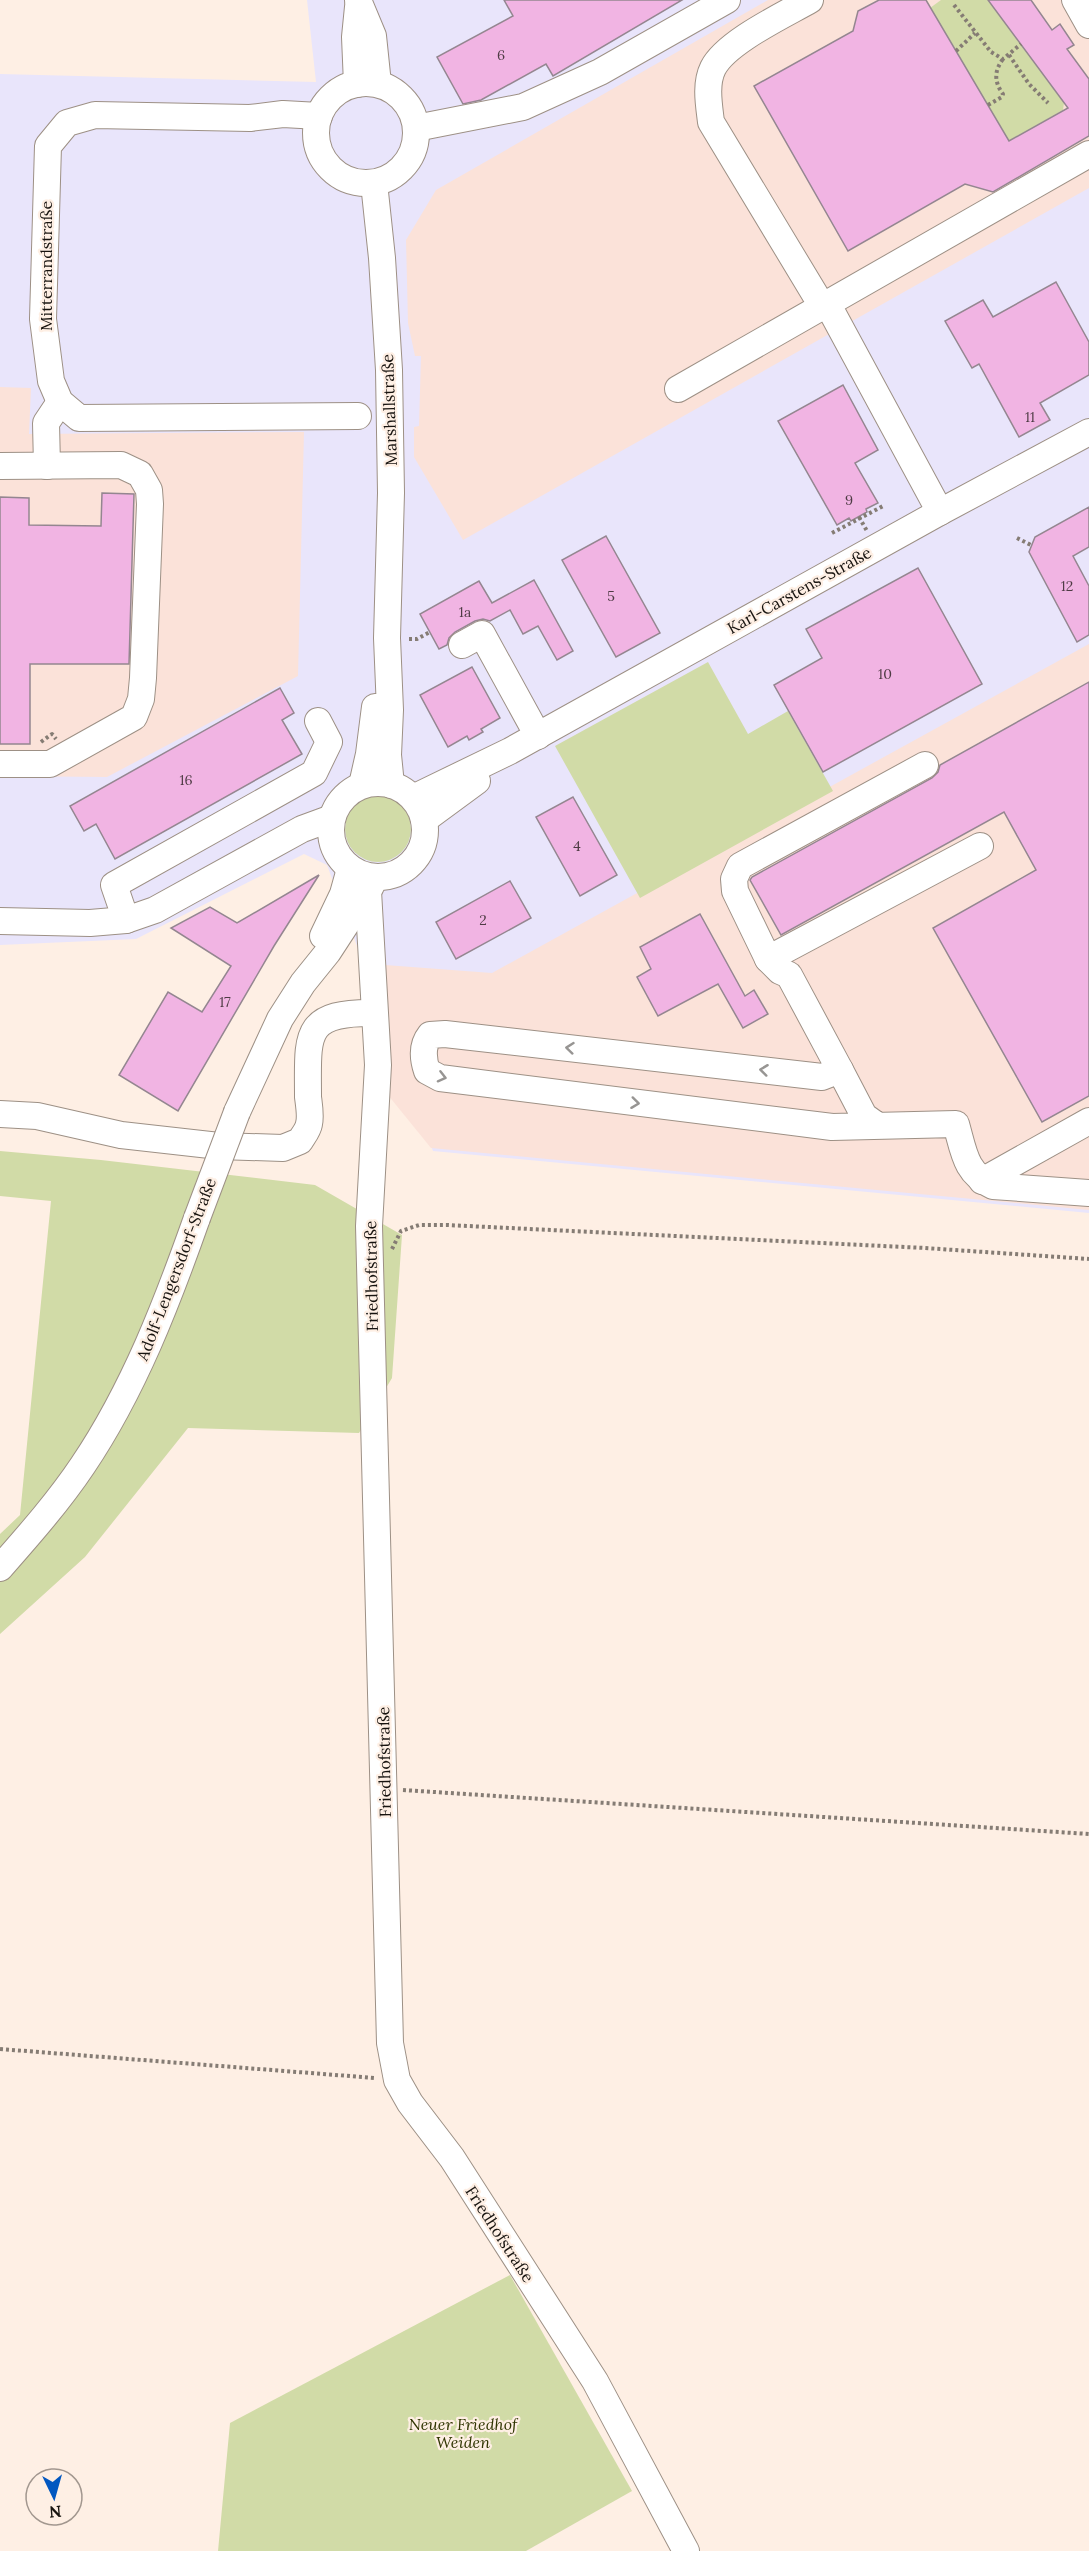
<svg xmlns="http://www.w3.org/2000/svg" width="1089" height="2551" font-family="Lora,serif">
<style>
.commercial{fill:#e9e5fb}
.industrial{fill:#fbe2d9}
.green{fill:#d1dba7}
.building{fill:#f1b4e3;stroke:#948690;stroke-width:1.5}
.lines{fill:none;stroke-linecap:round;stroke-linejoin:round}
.minor-casing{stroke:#9d9085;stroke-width:28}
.path{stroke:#857c74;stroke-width:4;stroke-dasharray:3 3;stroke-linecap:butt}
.minor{stroke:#fff;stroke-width:26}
.minor-bridge-casing{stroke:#9d9085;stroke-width:28;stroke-linecap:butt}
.minor-bridge{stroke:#fff;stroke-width:26}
.oneway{stroke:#979593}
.labels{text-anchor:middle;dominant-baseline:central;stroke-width:4.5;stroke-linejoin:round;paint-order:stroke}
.number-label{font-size:14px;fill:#4e3b44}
.street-label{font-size:16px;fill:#17130f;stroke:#feefe4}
.park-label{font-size:16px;font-style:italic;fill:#2f3500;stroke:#feefe4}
</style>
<rect width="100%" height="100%" fill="#feefe4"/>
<path class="commercial" d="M307 0H1089V1213L433 1151 327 865 304 854 136 939 0 945V74L316 82Z"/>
<g class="industrial">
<path d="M768 0H1089V188L463 540 414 457V427L419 426 421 356H415L408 323 406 240 436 190Z"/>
<path d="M0 387 31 388 29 434 304 432 298 676 107 777 0 776Z"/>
<path d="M1089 644V1210L431 1148 379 1084 385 965 492 973Z"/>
</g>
<g class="green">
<path d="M941 0H988L1064 103 1063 110 1009 141 930 8Z"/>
<path d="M708 662 748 734 788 711 833 791 640 898 555 746Z"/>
<circle cx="378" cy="829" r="33"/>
<path d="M0 1151 101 1160 315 1185 402 1235 392 1378 359 1433 188 1428 85 1557 0 1634V1534L20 1515 51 1201 0 1196Z"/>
<path d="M510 2275 632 2491 526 2551H218L230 2423Z"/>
</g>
<g class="building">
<path d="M504 0H682L553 76 546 64 481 100 463 104 437 57 513 16Z"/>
<path d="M879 0H926L1009 141 1068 108 988 0H1031L1052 30 1060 24 1074 45 1067 49 1089 79V136L993 192 965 184 848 251 754 86 853 31 858 11Z"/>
<path d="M1056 282 1089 342V375L1040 403 1050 420 1019 437 979 364 972 368 945 321 983 300 993 317Z"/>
<path d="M843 385 878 450 855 463 878 503 866 509 867 512 851 521 849 518 837 525 778 421Z"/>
<path d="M102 493 134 494 129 664H30V744H0V497L29 498V525L101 526Z"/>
<path d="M1089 507V547L1073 556 1089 586V635L1077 642 1029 552 1035 537Z"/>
<path d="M606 536 660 633 616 657 562 560Z"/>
<path d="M918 568 982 684 823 772 774 685 822 658 806 629Z"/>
<path d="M534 580 573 651 557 660 538 626 523 634 510 610 490 621 483 619 475 621 455 632 449 638 447 645 439 649 420 614 479 581 492 603Z"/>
<path d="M472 667 500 718 481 729 483 732 469 740 467 736 448 747 420 695Z"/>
<path d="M1089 682V1096L1042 1122 933 928 1036 870 1004 812 781 935 750 880 752 877 932 778 938 772 940 765Z"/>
<path d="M280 688 294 713 282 720 302 754 115 859 96 824 84 831 70 806Z"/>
<path d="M573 797 617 875 580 896 536 817Z"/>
<path d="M319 875 274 946 178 1111 119 1075 168 992 202 1012 231 966 171 928 210 907 237 923Z"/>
<path d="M510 881 531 918 456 959 436 922Z"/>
<path d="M700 914 745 996 754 990 768 1014 743 1028 718 984 658 1016 637 977 651 969 640 947Z"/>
</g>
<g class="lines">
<g class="minor-casing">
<g id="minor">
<path d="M358 0 373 36 378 84"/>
<path d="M810 0C784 15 726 42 713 68 705 84 709 105 711 122L822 306"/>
<path d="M1075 0 1089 25"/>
<circle cx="366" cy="133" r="50"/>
<path d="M357 84 355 37 358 7"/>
<path d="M319 116 283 114 250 118 95 115 67 123 48 146 43 319 51 381 60 402 79 418 358 416"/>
<path d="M416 128 523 107 600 72 727 0"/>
<path d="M374 183 382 258 389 370 391 493 387 638 390 710 388 755 391 785"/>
<path d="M827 303 940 512"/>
<path d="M678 389 1089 154"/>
<path d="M0 466 121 465 140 474 149 490 150 504 143 678 141 699 134 717 50 764H0"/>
<path d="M47 466 46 423 60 402"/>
<path d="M462 645 482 634 538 736"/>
<circle cx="378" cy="830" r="47"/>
<path d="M362 785 369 754 375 707"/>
<path d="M413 798 510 751 940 512 1089 432"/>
<path d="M424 820 477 781"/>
<path d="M368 891 378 1065 369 1226 390 2043 397 2080 410 2103 452 2158 595 2381 686 2551"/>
<path d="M126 920 114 885 314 773 329 742 318 721"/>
<path d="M0 921 90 923 126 920 155 910 302 829 332 818"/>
<path d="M323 936 343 894 350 869"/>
<path d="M768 959 735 891 734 879 740 866 925 765"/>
<path d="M840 1070 789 975 780 971 768 959 980 846"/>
<path d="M237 1112 280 1019 303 983 328 952 371 886"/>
<path d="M0 1114 37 1116 121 1135 219 1146 283 1148 300 1141C303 1136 308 1130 309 1124 311 1116 309 1105 308 1097 308 1035 302 1012 374 1013"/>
<path d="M878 1126 864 1116 840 1070 822 1077 445 1034 430 1035C422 1045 423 1059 427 1071L440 1078 832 1127 956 1124C964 1152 965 1173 993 1186L1089 1193"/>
<path d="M982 1181 1089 1121"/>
<path d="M0 1568C29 1535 59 1501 83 1465 134 1389 167 1303 197 1218"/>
</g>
</g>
<g class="path">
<path d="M954 5 991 52 1003 59 1021 44"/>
<path d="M956 51 975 33"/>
<path d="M1009 55 1029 84 1048 103"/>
<path d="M988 105 1002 97 1003 94C994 82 994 71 1003 59"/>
<path d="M859 517 867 531"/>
<path d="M832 533 885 505"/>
<path d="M1017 538 1031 545"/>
<path d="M409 639H417L430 632"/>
<path d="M41 742 52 734 56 739"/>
<path d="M392 1249 401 1231 419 1225H447L925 1248 1089 1259"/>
<path d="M403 1790 1089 1834"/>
<path d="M0 2049 375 2078"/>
</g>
<use href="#minor" class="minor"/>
<g class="minor-bridge-casing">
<path id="minor-bridge" d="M197 1218 237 1112"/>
</g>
<use href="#minor-bridge" class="minor-bridge"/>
</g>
<defs><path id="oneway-chevron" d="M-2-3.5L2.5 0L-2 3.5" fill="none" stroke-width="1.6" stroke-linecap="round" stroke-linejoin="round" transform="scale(1.5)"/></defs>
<g class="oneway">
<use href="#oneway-chevron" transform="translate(570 1048) rotate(-174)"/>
<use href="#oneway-chevron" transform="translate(764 1070) rotate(-173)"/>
<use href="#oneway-chevron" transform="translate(442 1077) rotate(14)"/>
<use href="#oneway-chevron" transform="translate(635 1103) rotate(7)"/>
</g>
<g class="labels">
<g class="number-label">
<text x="501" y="55">6</text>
<text x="1030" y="417">11</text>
<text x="849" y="500">9</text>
<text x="1067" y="586">12</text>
<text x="611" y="596">5</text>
<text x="465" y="612">1a</text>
<text x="885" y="674">10</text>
<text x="186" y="780">16</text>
<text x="577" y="846">4</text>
<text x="483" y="920">2</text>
<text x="225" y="1002">17</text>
</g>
<g class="street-label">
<text transform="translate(46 266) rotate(-90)">Mitterrandstraße</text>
<text transform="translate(389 410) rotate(-92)">Marshallstraße</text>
<text transform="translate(799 590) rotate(-29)">Karl-Carstens-Straße</text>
<text transform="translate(176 1269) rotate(-69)">Adolf-Lengersdorf-Straße</text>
<text transform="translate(371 1276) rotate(-91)">Friedhofstraße</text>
<text transform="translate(384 1762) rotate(-91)">Friedhofstraße</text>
<text transform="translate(500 2234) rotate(57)">Friedhofstraße</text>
</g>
<g class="park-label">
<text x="463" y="2424">Neuer Friedhof<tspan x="463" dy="18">Weiden</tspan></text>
</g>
</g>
<g transform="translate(54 2497) rotate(175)"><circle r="28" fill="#feefe4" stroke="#a2978f" stroke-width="1.5"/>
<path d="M0-4.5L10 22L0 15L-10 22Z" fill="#0257c0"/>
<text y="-9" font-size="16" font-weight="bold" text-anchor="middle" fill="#17130f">N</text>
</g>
</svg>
